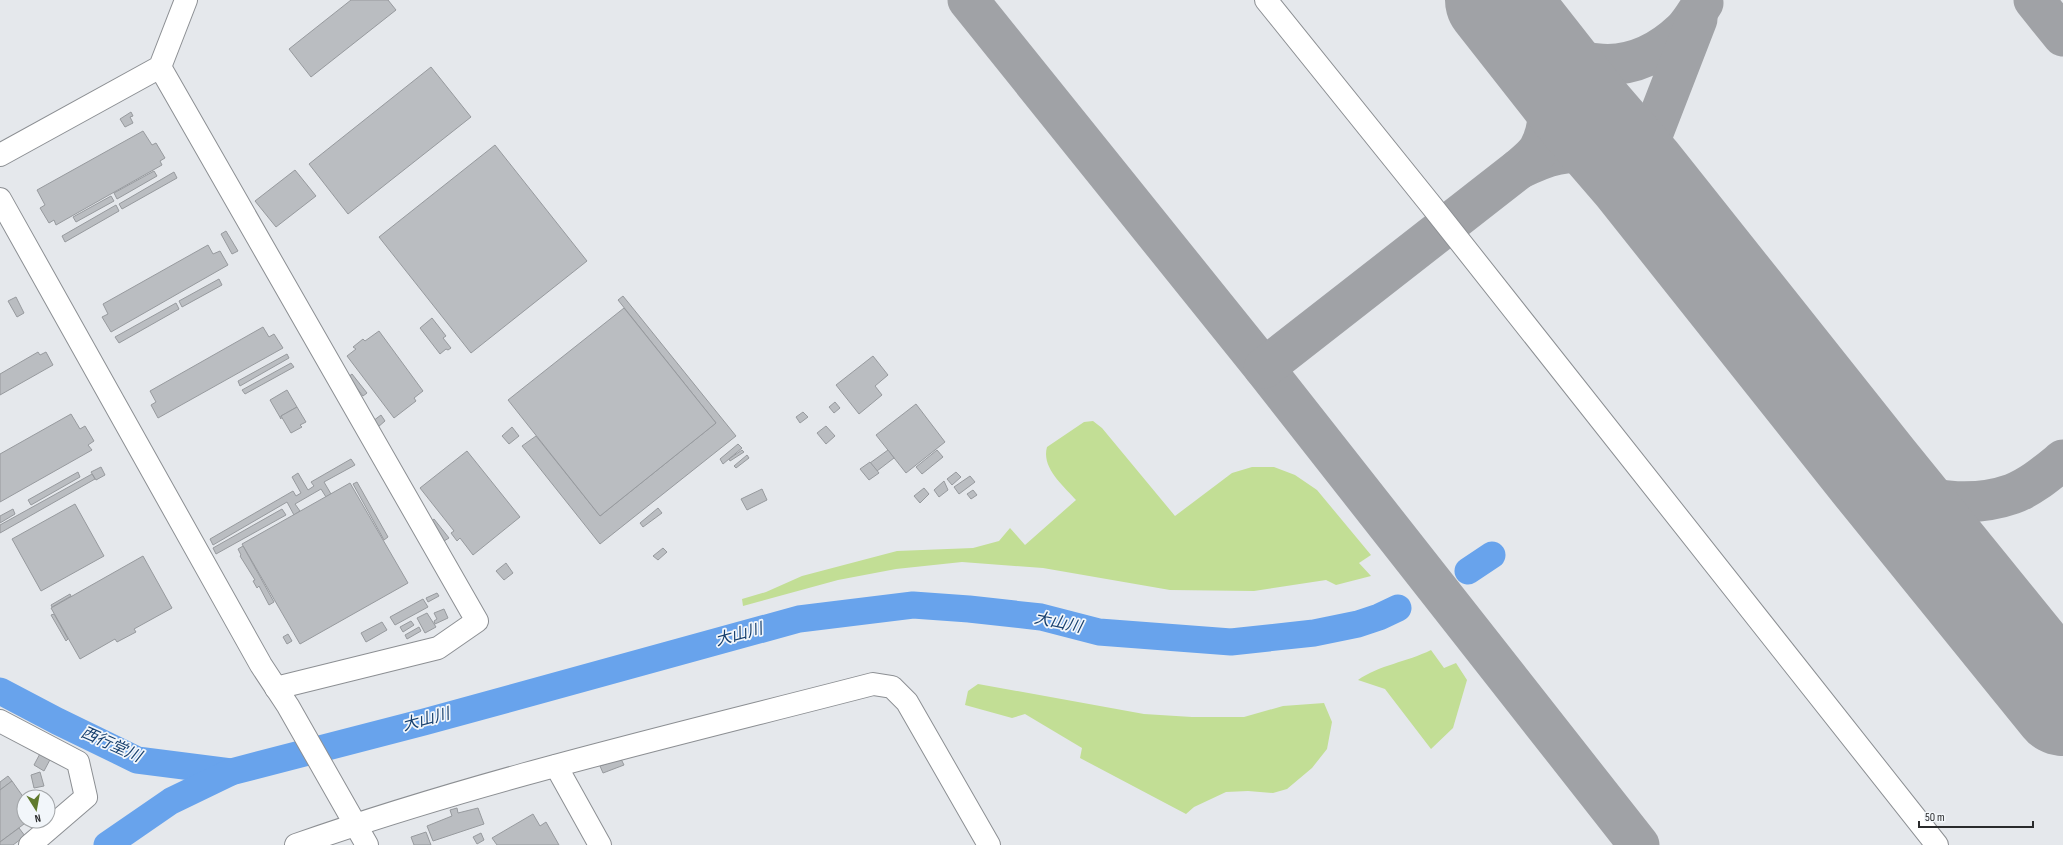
<svg xmlns="http://www.w3.org/2000/svg" width="2063" height="845" font-family="'Sofia Sans Condensed','Noto Sans JP',sans-serif">
<style>
.green{fill:#c2de95}
.lines{fill:none;stroke-linecap:round;stroke-linejoin:round}
.river{stroke:#68a3ec;stroke-width:27}
.taxiway{stroke:#a0a2a6;stroke-width:41}
.runway{stroke:#a0a2a6;stroke-width:102}
.building{fill:#babdc1;stroke:#979a9e}
.minor-casing{stroke:#8c8f93;stroke-width:24}
.minor{stroke:#fff;stroke-width:22}
.labels{text-anchor:middle;dominant-baseline:central;stroke-width:3.5;stroke-linejoin:round;paint-order:stroke}
.water-label{font-size:16px;font-style:italic;fill:#17406f;stroke:#f2f6fa}
</style>
<rect width="100%" height="100%" fill="#e5e8ec"/>
<g class="green">
<path d="M1093 421 1102 428 1175 516 1232 473 1252 467H1274L1295 475 1317 490 1371 555 1359 563 1371 576 1336 585 1326 580 1254 591 1170 590 1043 568 962 562 896 569 838 580 743 606 742 599 766 592 802 576 897 551 973 548 999 541 1010 528 1025 545 1076 500C1064 486 1041 468 1047 447L1084 422Z"/>
<path d="M1431 650 1444 668 1456 663 1467 680 1453 728 1431 749 1385 689 1358 680C1379 665 1407 662 1431 650Z"/>
<path d="M978 684 1144 714 1192 717H1244L1283 706 1324 703 1332 722 1327 749 1312 768 1287 789 1273 793 1248 791 1226 792 1194 807 1186 814 1080 758 1082 748 1025 714 1012 718 965 705 968 691Z"/>
</g>
<g class="lines">
<g class="river">
<path d="M1468 571 1492 555"/>
<path d="M0 691 57 721 137 760 231 772"/>
<path d="M107 845 171 801 231 772 424 722 799 619 913 605 969 609 1041 617 1099 632 1231 642 1314 633 1358 624 1379 617 1398 608"/>
</g>
<g class="taxiway">
<path d="M968 0 1264 368 1639 845"/>
<path d="M2034 0 2063 36"/>
<path d="M1519 30C1575 69 1629 82 1683 31 1691 23 1697 12 1703 3"/>
<path d="M1519 169C1547 155 1567 149 1598 154 1608 156 1618 161 1628 164"/>
<path d="M1637 174 1697 19"/>
<path d="M1264 368 1519 169C1526 163 1535 156 1539 149 1554 122 1548 88 1542 60"/>
<path d="M1874 472C1884 477 1893 484 1903 489 1935 504 1978 506 2012 494 2031 487 2047 473 2063 460"/>
</g>
<path class="runway" d="M1496 0 1587 116 1637 174 1874 472 2063 705"/>
</g>
<g class="building">
<path d="M351 0H388L396 10 311 77 289 49Z"/>
<path d="M431 67 471 117 348 214 309 164Z"/>
<path d="M131 112 133 116 130 117 133 123 125 127 120 119Z"/>
<path d="M143 131 152 145 156 143 165 158 160 161 162 165 56 225 54 220 49 223 40 208 45 205 37 190Z"/>
<path d="M495 145 587 261 471 353 379 237Z"/>
<path d="M295 170 316 196 276 227 255 201Z"/>
<path d="M154 171 157 176 117 199 114 193Z"/>
<path d="M174 172 177 178 122 209 119 204Z"/>
<path d="M111 196 114 201 76 222 73 217Z"/>
<path d="M116 205 119 211 65 242 62 236Z"/>
<path d="M226 231 238 251 232 254 221 234Z"/>
<path d="M208 245 213 254 220 251 228 265 111 332 102 317 108 314 103 304Z"/>
<path d="M219 279 222 285 182 307 179 301Z"/>
<path d="M623 296 736 436 600 544 522 446 536 436 600 516 716 423 618 300Z"/>
<path d="M16 297 24 313 17 317 8 301Z"/>
<path d="M176 303 179 309 119 343 115 337Z"/>
<path d="M624 308 716 423 600 516 508 400Z"/>
<path d="M432 318 446 336 443 338 451 348 448 350 446 349 440 354 420 328Z"/>
<path d="M263 327 269 337 274 334 283 348 158 418 151 405 156 402 150 391Z"/>
<path d="M379 331 423 391 414 398 416 401 394 418 347 356 356 349 353 347 363 339 365 341Z"/>
<path d="M38 352 40 355 46 352 53 365 0 395V374Z"/>
<path d="M287 354 289 358 240 386 238 381Z"/>
<path d="M873 356 888 375 875 386 882 395 859 414 836 385Z"/>
<path d="M291 363 294 367 245 394 242 390Z"/>
<path d="M352 374 367 393 363 396 348 377Z"/>
<path d="M287 390 297 407 281 416V419L270 400Z"/>
<path d="M835 402 840 408 834 413 829 407Z"/>
<path d="M916 404 945 442 906 473 876 435Z"/>
<path d="M297 407 306 422 300 425 302 427 291 433 281 416Z"/>
<path d="M803 412 808 417 800 423 796 417Z"/>
<path d="M71 414 80 429 85 426 94 441 88 445 92 450 0 502V454Z"/>
<path d="M381 415 385 421 378 427 373 421Z"/>
<path d="M826 426 835 436 826 444 817 433Z"/>
<path d="M512 427 519 436 509 444 502 436Z"/>
<path d="M738 444 742 448 723 464 720 459Z"/>
<path d="M742 450 744 452 730 461 729 459Z"/>
<path d="M888 450 894 458 877 471 870 463Z"/>
<path d="M937 450 943 457 922 474 916 467Z"/>
<path d="M467 451 520 517 473 555 460 538 457 541 451 533 454 531 420 488Z"/>
<path d="M747 455 749 458 736 468 734 466Z"/>
<path d="M351 459 355 465 324 482 331 494 326 497 321 489 295 504 300 511 294 515 287 502 213 545 210 539 293 491 296 496 301 493 292 477 298 473 308 490 314 486 311 482Z"/>
<path d="M870 462 879 473 869 480 860 469Z"/>
<path d="M101 467 105 475 96 480 91 472Z"/>
<path d="M78 472 80 477 31 505 28 500Z"/>
<path d="M956 472 961 477 952 485 947 479Z"/>
<path d="M92 474 95 479 0 533V525Z"/>
<path d="M970 476 975 482 959 494 954 487Z"/>
<path d="M944 481 948 490 939 497 934 490Z"/>
<path d="M357 482 388 537 384 540 353 484Z"/>
<path d="M350 483 408 583 300 644 242 544Z"/>
<path d="M924 488 929 494 920 503 914 496Z"/>
<path d="M762 489 767 500 747 510 741 499Z"/>
<path d="M973 490 977 495 971 499 967 494Z"/>
<path d="M75 504 104 556 41 591 12 539Z"/>
<path d="M658 508 662 513 643 527 640 523Z"/>
<path d="M13 509 15 514 0 523V516Z"/>
<path d="M282 509 286 515 216 554 213 548Z"/>
<path d="M434 519 449 538 444 541 430 522Z"/>
<path d="M243 546 274 602 269 605 259 586 257 588 253 581 255 580 240 556 241 555 238 549Z"/>
<path d="M663 548 667 552 658 560 653 556Z"/>
<path d="M143 556 172 608 134 629 136 632 117 642 115 639 80 659 51 608Z"/>
<path d="M506 563 513 573 504 580 496 571Z"/>
<path d="M437 593 439 596 428 602 426 598Z"/>
<path d="M70 594 71 596 52 607 51 605Z"/>
<path d="M423 599 428 607 395 625 390 617Z"/>
<path d="M444 609 448 618 435 624 434 621 437 619 434 613Z"/>
<path d="M427 613 436 627 425 633 417 618Z"/>
<path d="M54 614 68 639 66 641 51 615Z"/>
<path d="M411 621 414 625 403 632 400 627Z"/>
<path d="M382 622 387 630 366 642 361 633Z"/>
<path d="M419 627 421 631 407 639 405 635Z"/>
<path d="M288 634 292 641 287 644 283 637Z"/>
<path d="M43 748 53 754 44 771 34 765Z"/>
<path d="M621 759 624 765 603 773 600 766Z"/>
<path d="M40 772 44 786 34 788 31 775Z"/>
<path d="M8 776 12 781 0 790V782Z"/>
<path d="M12 781 24 798V821H28L0 842V790Z"/>
<path d="M457 808 458 813 478 808 484 824 433 841 427 826 452 816 450 810Z"/>
<path d="M533 814 540 826 546 822 559 845H497L492 838Z"/>
<path d="M19 828 25 836 13 845H0V842Z"/>
<path d="M426 832 431 845H414L411 837Z"/>
<path d="M481 833 484 840 477 844 473 837Z"/>
</g>
<g class="lines">
<g class="minor-casing">
<g id="minor">
<path d="M1266 0 1431 205 1937 845"/>
<path d="M160 67 477 621 438 648 276 688"/>
<path d="M0 155 160 67 186 0"/>
<path d="M0 199 261 665 288 706 367 845"/>
<path d="M0 721 78 762 86 797 30 845"/>
<path d="M556 766 600 845"/>
<path d="M296 845C484 779 680 734 873 684L892 687 907 702 989 845"/>
</g>
</g>
<use href="#minor" class="minor"/>
</g>
<g class="labels">
<g class="water-label">
<text transform="translate(1058 623) rotate(12)">大山川</text>
<text transform="translate(739 635) rotate(-15)">大山川</text>
<text transform="translate(426 720) rotate(-15)">大山川</text>
<text transform="translate(111 745) rotate(24)">西行堂川</text>
</g>
</g>
<g transform="translate(36 809) rotate(169)"><circle r="19" fill="#f2f6fa" stroke="#a2a5a8"/>
<path d="M0-3L7 15L0 10L-7 15Z" fill="#607a2d"/>
<text y="-6" font-size="11" font-weight="bold" text-anchor="middle" fill="#2a2b2c">N</text>
</g>
<path d="M1919 821v6h114v-6" fill="none" stroke="#2a2b2c" stroke-width="2"/>
<text x="1925" y="821" font-size="12" fill="#2a2b2c" stroke="#f2f6fa" stroke-width="3" paint-order="stroke">50 m</text>
</svg>
